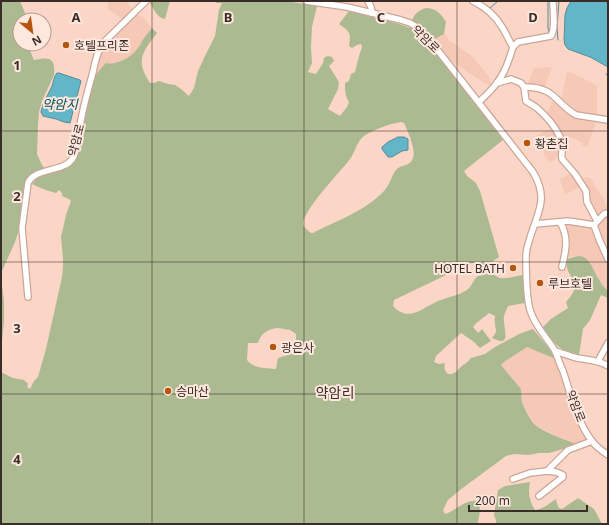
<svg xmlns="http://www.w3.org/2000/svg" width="609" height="525" font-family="'Noto Sans','Noto Sans KR',sans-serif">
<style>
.built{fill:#f6c9b7}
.green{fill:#acba92;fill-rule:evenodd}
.water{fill:#63b5c8;stroke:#578c97}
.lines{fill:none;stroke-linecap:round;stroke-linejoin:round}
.stream{stroke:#578c97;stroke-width:1}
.minor-casing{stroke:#caa698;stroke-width:8}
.minor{stroke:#fff;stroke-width:5.5}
.grid{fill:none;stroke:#3a2c26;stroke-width:1;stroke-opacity:0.55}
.poi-dot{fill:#b5550e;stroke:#fee7dd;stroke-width:1.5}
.labels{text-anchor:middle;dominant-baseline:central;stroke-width:4;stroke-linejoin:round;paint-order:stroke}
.street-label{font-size:12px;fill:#3a2c26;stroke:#fee7dd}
.poi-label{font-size:12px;fill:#3a2c26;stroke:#fee7dd;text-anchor:start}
.water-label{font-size:13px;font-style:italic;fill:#014f5c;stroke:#fee7dd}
.quarter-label{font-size:14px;fill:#3a2c26;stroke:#fee7dd}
.grid-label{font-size:13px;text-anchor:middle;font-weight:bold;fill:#3a2c26;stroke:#fee7dd;stroke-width:4;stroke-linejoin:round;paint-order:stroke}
</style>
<rect width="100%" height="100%" fill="#fbd6c6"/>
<g class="built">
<path d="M107 1H126L133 9V11L124 20 109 10 108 9V4Z"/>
<path d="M136 14 143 17 152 28 144 39 138 49 133 54 118 63 103 67 93 80 101 50 103 46Z"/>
<path d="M444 33 450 41 472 56 481 67 489 77 492 86 484 83 444 56 434 41 435 39 442 36Z"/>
<path d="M552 67 545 87 537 86H527L534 68Z"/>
<path d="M567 71 583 78 597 86V116L577 114 561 101Z"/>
<path d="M554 98 573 117 597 120 587 147 582 145 583 143 570 137 562 140 547 114 553 99Z"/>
<path d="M553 128 560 143 559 156 550 163 545 156 537 135Z"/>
<path d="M572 173 581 186 565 195 560 179Z"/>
<path d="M586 177 590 178 608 206V211L598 218 589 204 580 180Z"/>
<path d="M608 215V291L597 277 578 256 568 257 567 224H568L593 227 605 216Z"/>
<path d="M527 347 536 350 552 358 554 357 576 418 587 440 577 444 568 441 548 432 539 427 533 423 522 402V391L521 389 501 365 504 362Z"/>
</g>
<g class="green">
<path d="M1 1H20L28 20H20V44H27L34 60C48 57 56 57 54 75L42 101 39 112 38 125 37 154 42 165 45 169C37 172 29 175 26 184L19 230 15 242 2 271V285L4 301V322L1 350Z"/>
<path d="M151 1H170L165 19C157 18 154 9 150 3Z"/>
<path d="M215 1H286L317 6 312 27 311 47 312 63 308 72 316 74 323 63 324 58 327 56 332 57 334 61 329 66 339 82 338 89 328 109 340 116 347 107 349 102C345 96 345 90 345 83L349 81 351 74 355 72 359 56 362 47 361 44 357 45 352 48 349 46C351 32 350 32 339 24L349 11 399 24 416 30 423 37 434 50 503 140 464 171 467 176 476 183 480 191 499 257 485 267 477 263H471L394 300 393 306C409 323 422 308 438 301 447 297 458 296 467 290 472 286 473 280 478 276 483 276 487 273 491 274 494 274 497 277 500 278 506 279 517 276 523 275L525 303 508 306C507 309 505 312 504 316 502 326 514 349 492 338 499 329 495 331 495 323 494 320 495 318 495 316L489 313C485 317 476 322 473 327L478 333 482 329 491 341 480 348 474 342 461 333 436 356 434 362 439 364 445 363C444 368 444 370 448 374 455 375 457 370 463 365 466 363 468 362 471 358L485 354 495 347 519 334 533 329 551 351 554 357 553 358 527 347 504 362 501 365 521 389C522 393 521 398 522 402 524 407 530 420 534 424 543 432 565 440 577 444V445L549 453H539L528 455 514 454 506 456 460 490 448 500 443 510 445 514C455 511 466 499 477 501 483 510 478 515 478 524H1V372L13 378 24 380 28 384 27 387 30 389 34 381 38 377 46 349 62 277 63 268V259L61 237 66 215 71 201 69 199 62 196V193L59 190 56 193C47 191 40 188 32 184 43 169 65 174 75 161 81 153 81 141 82 132 84 118 87 105 90 92 91 88 91 84 93 80 95 75 102 67 106 63 115 66 132 57 137 49 139 47 141 44 142 41 145 36 149 32 152 28L157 33C150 42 140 53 142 65 143 72 147 78 150 83H154L159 81 168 84 175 85 181 89 189 96 194 88 198 71 204 58 215 36 219 10 222 3H216ZM401 122 404 123C408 132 416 149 413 158 410 167 401 164 396 170 391 176 390 185 384 191 365 211 338 220 313 233H311C308 230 304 228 303 224 303 210 341 171 350 159 355 152 357 141 364 136 375 129 389 124 401 122ZM278 328 290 330 296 334V343L299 349 298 351 295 353 278 358 276 369C265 368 254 369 247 360L248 343H258C261 333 268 329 278 328Z"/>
<path d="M426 8C436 8 441 14 446 22L444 34 433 40 412 21C414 14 419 10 426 8Z"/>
<path d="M578 256C590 256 593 270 598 278 601 283 604 287 608 291V298L601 295 590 320 583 329 579 355C566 353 561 350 552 340 549 335 545 331 543 327L551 319 568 308 566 302C587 280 563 278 567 259Z"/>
<path d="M530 482C528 492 529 501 535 510 543 509 550 503 556 499L557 504 559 508 562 509 578 498 594 509 602 524H496V520L494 515 498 490 505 486Z"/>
</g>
<g class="water">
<path d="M571 1H605L608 4V67L590 57 568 49 565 45 564 40 565 15 567 8Z"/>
<path d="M57 73H59L80 80 81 81 70 123 64 122 56 119 43 116 41 112C43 102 47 97 51 88 54 83 53 77 57 73Z"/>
<path d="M398 137H404L408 139V150L402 151 392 157H388L382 149V147L388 142Z"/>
</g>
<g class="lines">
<g class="stream">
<path d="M548 1V28L549 32 550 34"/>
<path d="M490 8 498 1"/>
<path d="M558 40 557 28 559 1"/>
<path d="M606 74 608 76"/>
</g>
<g class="minor-casing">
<g id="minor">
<path d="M306 1 347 7 401 20 410 23 420 29 428 38 454 71 533 172C549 199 538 211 530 238 528 244 526 250 526 256 526 271 526 296 530 310 535 327 547 337 555 351 558 358 560 365 563 371 570 392 578 424 592 441 596 447 602 451 608 455"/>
<path d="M368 1 371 7 372 13"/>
<path d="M473 1C485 7 495 15 502 27 506 33 509 41 513 47 509 60 505 73 496 84 491 91 485 96 479 102"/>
<path d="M513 47 518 42 551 36C556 28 553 11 553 1"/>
<path d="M497 83 511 79 521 83 524 87C556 87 554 102 576 115L608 120"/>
<path d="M524 87 526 101C529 103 533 105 537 108 547 117 559 129 562 144 563 149 561 154 562 159L575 174 584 188 586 191 587 202 597 221"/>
<path d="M560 222C569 237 566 250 562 267"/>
<path d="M535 224 568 221 594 225 604 214 608 213"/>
<path d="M594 225 599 239 608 259"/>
<path d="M28 297 22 228 28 183C35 167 64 173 73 158 78 149 78 136 80 126 83 107 88 90 93 72 95 61 97 52 103 43L146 1"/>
<path d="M555 351C562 353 569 356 577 358 587 360 599 360 608 366"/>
<path d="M598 361 608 343"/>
<path d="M513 479 530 473 547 471"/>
<path d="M539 496 563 477V475L556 472 547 471 568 450 592 441"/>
</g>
</g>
<use href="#minor" class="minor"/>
</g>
<path class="grid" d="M152 1V524M304 1V524M457 1V524M1 131H608M1 262H608M1 394H608"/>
<g class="poi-dot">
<circle cx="66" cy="45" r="4"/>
<circle cx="527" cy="143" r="4"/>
<circle cx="513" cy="268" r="4"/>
<circle cx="540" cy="283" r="4"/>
<circle cx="273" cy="347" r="4"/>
<circle cx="168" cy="391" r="4"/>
</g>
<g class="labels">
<g class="street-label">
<text transform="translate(426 39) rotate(45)">약암로</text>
<text transform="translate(76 140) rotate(-76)">약암로</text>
<text transform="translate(576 406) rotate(69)">약암로</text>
</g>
<g class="poi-label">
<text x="74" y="45">호텔프리존</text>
<text x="535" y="143">황촌집</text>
<text x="505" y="268" text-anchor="end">HOTEL BATH</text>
<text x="548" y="283">루브호텔</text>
<text x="281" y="347">광은사</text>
<text x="176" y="391">승마산</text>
</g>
<g class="water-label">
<text x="60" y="104">약암지</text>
</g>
<g class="quarter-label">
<text x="335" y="392">약암리</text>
</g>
</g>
<g class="grid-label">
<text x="76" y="22">A</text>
<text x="228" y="22">B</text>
<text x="381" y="22">C</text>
<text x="533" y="22">D</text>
<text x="17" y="70">1</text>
<text x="17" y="201">2</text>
<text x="17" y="333">3</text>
<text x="17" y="464">4</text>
</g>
<rect width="609" height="525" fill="none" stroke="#3a2c26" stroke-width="4"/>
<g transform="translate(32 32) rotate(151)"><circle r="19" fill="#fee7dd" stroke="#b09c94"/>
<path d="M0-3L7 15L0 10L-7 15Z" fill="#b5550e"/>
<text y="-6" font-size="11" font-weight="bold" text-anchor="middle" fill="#3a2c26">N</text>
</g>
<path d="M469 505v6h118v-6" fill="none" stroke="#3a2c26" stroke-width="2"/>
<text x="475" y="505" font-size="12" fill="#3a2c26" stroke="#fee7dd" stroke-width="3" paint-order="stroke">200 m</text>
</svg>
